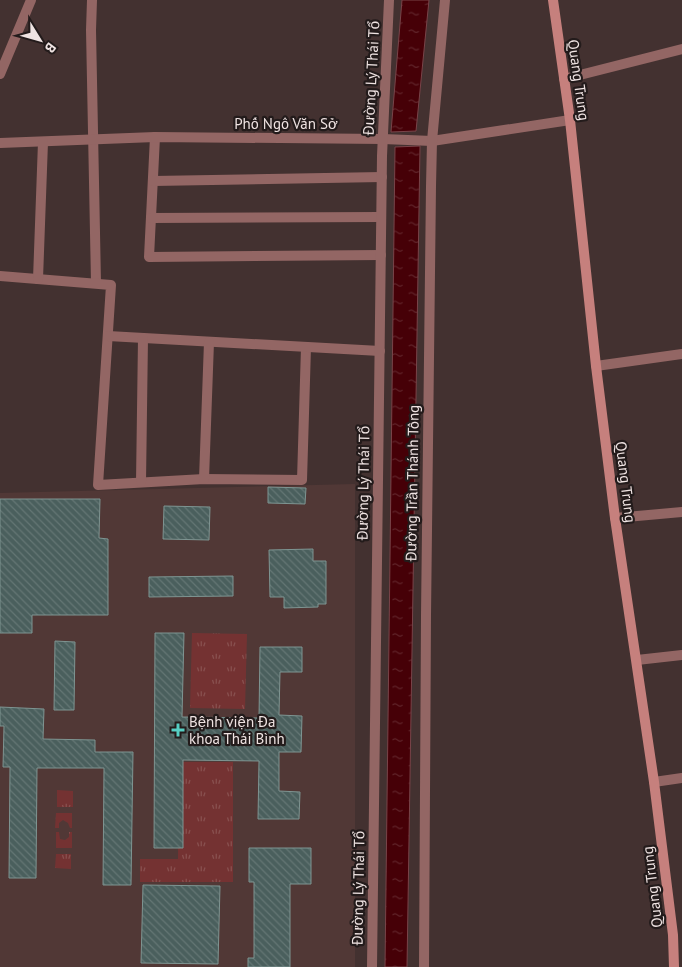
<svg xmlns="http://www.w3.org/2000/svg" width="682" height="967" font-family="'PT Sans',sans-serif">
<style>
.built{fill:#513836}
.grass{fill:url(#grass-tufts)}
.water{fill:url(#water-ripples);stroke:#794449}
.building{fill:url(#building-back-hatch);stroke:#7e9592}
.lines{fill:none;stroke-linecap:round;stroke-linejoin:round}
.minor{stroke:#936664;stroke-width:10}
.tertiary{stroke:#936664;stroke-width:10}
.secondary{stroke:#c6807d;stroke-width:10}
.poi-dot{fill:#56cec3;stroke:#231b1b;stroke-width:2}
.labels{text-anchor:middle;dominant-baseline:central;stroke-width:4.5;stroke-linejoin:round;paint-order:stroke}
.street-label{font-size:15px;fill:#efe3e2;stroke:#231b1b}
.poi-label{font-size:15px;fill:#efe3e2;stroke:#231b1b;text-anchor:start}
</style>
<defs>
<pattern id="grass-tufts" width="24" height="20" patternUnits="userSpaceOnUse" patternTransform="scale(1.25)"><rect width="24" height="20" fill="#743232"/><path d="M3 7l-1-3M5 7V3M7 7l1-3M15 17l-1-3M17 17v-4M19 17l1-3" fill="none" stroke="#88504f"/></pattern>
<pattern id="water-ripples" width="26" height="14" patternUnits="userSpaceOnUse" patternTransform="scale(1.25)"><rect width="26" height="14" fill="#460007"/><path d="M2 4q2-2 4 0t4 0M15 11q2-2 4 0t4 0" fill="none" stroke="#61252b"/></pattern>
<pattern id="building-back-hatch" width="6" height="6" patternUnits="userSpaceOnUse" patternTransform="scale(1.25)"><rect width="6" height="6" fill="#4a5f5d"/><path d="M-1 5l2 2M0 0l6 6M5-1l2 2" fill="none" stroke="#647674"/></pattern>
</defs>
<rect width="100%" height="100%" fill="#433130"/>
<path class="built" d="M355 484V967H0V493Z"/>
<g class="grass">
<path d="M192 633 247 634 245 709 190 708Z"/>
<path d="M179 762H233V882H140V859H178Z"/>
<path d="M57 790 73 791V807H57Z"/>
<path d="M56 813H72V828H70L68 823 63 820 59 823V828H55Z"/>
<path d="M56 832H59L60 839 65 840 69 837V832H72V848H56Z"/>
<path d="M56 854H71V869L55 868Z"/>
</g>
<g class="water">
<path d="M402 0H429L416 131 391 132Z"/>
<path d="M420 146 407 967H385L395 147Z"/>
</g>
<g class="building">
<path d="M268 487 306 488 305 504 268 503Z"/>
<path d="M0 499H100L99 538 108 539V615H32V633H0Z"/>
<path d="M164 506 210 507 209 540 163 539Z"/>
<path d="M313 549V561H326V604H318V607L284 608V597H270L269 550Z"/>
<path d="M233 576V596L149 597V577Z"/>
<path d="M155 633H184L182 717 259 718 260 647H302V672H280L279 715 302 716 301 752H279V791L300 792 299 819H258L259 761 183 760V848H154Z"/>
<path d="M55 641 75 642 74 710H54Z"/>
<path d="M0 707 44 709 43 739 95 740V752H133L131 885H103L104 768H37L36 878H9L10 767H3L4 726H0Z"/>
<path d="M249 848H311V884H290V967H248V958H254V882H249Z"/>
<path d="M143 885 220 886 218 964 141 963Z"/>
</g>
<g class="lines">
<g class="minor">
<path d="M92 0 91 30 96 283"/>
<path d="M0 74 31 0"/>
<path d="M564 79 682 49"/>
<path d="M155 137 149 257 381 255"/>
<path d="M0 143 155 137 383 139 432 141 570 120"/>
<path d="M153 181 382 177"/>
<path d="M151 218 381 217"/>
<path d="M0 276 111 285 98 485 204 479 302 480 306 347"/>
<path d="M38 279 43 142"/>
<path d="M108 336 380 351"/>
<path d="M204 479 209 342"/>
<path d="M141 482 143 338"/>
<path d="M615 518 682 512"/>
<path d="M637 660 682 655"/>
<path d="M654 782 682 778"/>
<path d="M372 967 382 156 389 0"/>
<path d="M424 967 426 616 431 186 432 141 445 0"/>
</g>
<path class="tertiary" d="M596 366 682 354"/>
<path class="secondary" d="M553 0 570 120 596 366 615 518 654 782 673 935 674 967"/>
</g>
<path class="poi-dot" d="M175.5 722.5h5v5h5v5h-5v5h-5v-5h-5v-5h5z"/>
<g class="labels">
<g class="street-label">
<text transform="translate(371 78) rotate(-87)">Đường Lý Thái Tổ</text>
<text transform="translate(579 80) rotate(82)">Quang Trung</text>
<text x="286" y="123">Phố Ngô Văn Sở</text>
<text transform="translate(626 482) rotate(83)">Quang Trung</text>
<text transform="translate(363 483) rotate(-89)">Đường Lý Thái Tổ</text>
<text transform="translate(412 483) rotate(-89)">Đường Trần Thánh Tông</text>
<text transform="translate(652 887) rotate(-97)">Quang Trung</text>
<text transform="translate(358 888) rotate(-89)">Đường Lý Thái Tổ</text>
</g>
<g class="poi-label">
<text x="189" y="721">Bệnh viện Đa<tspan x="189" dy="17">khoa Thái Bình</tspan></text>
</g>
</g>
<g transform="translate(40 40) rotate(127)" stroke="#231b1b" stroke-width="4" paint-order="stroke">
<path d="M0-4L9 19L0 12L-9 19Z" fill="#efe3e2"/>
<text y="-8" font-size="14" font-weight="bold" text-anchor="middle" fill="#efe3e2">B</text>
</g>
</svg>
